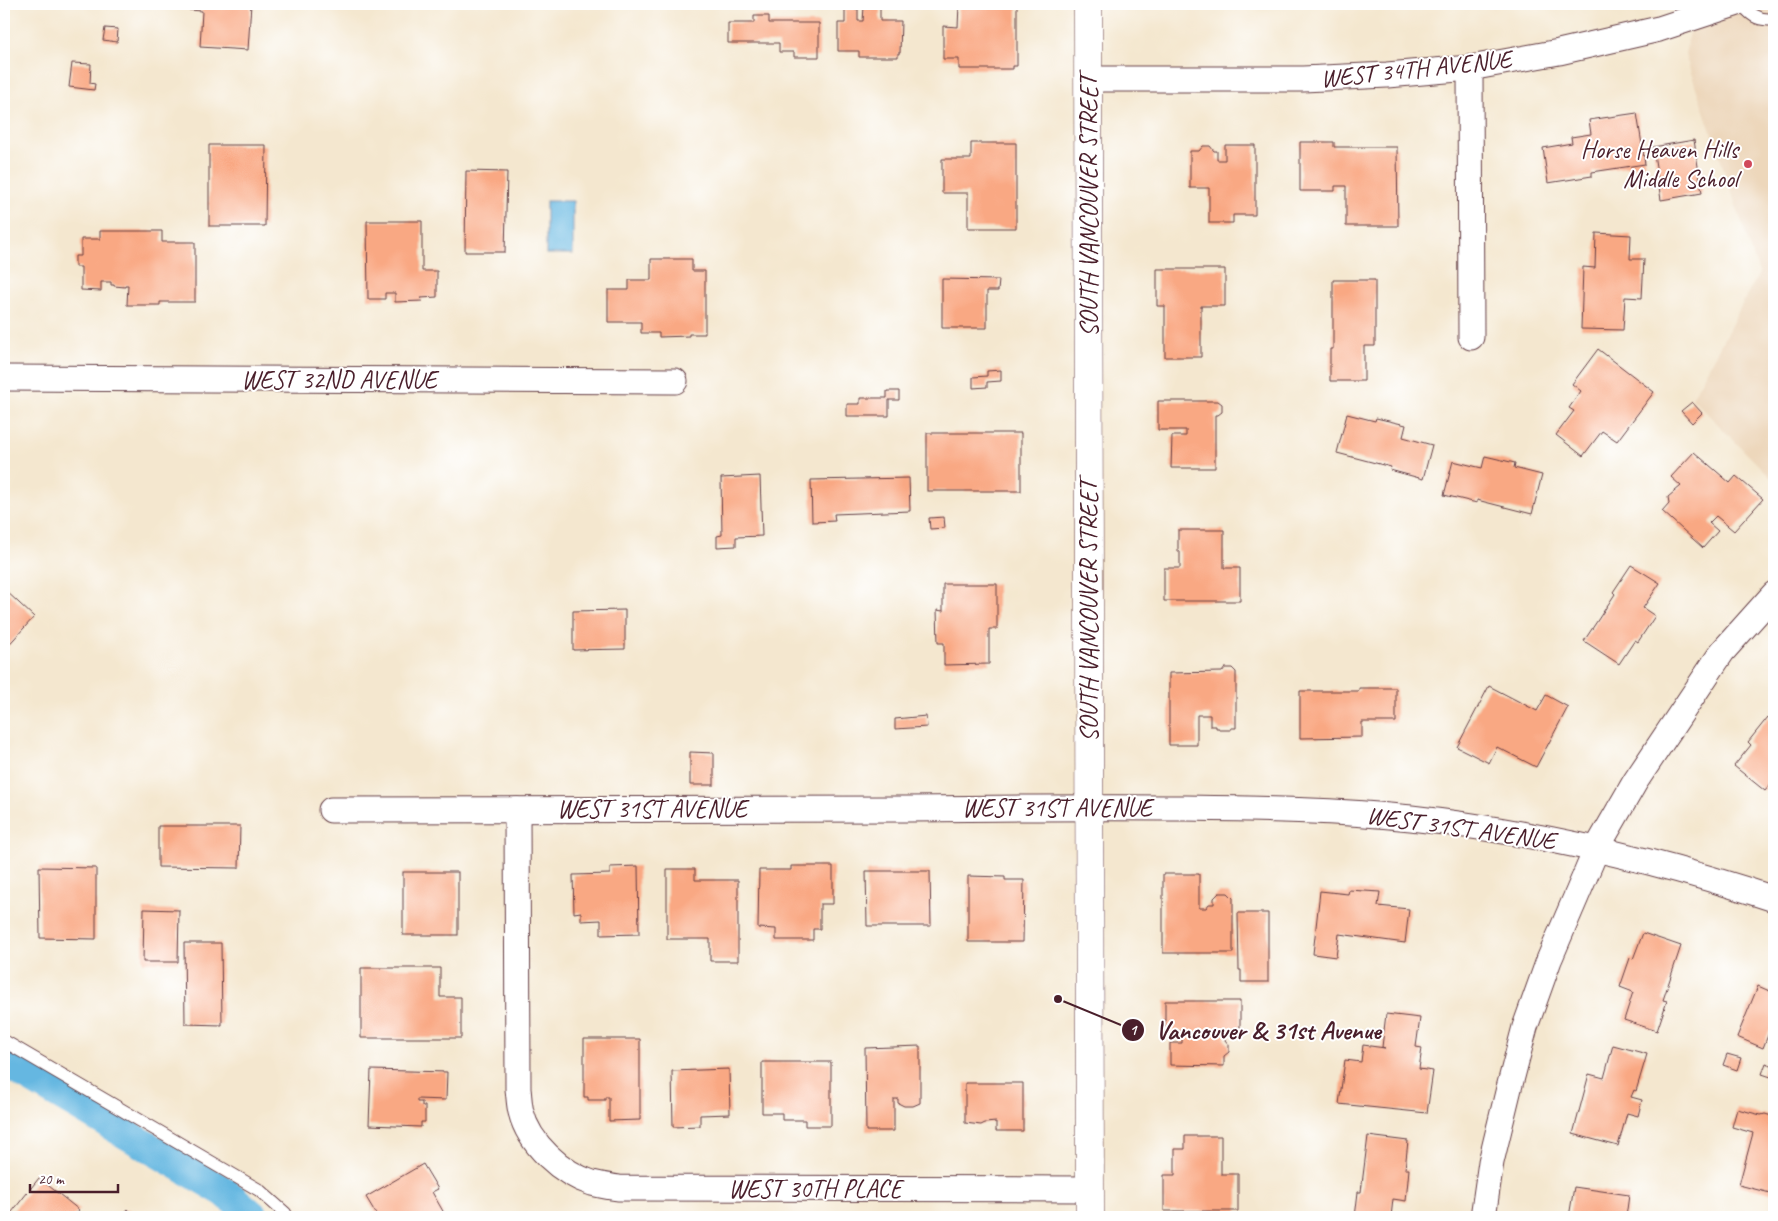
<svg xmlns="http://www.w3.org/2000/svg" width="1778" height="1221" font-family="Caveat,sans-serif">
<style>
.built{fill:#edd7bb}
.water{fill:#65b7e1;stroke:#586b86}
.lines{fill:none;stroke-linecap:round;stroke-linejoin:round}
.canal{stroke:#65b7e1;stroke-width:31}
.building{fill:#f9a883}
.service-casing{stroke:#643d44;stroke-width:14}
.minor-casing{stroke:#643d44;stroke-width:27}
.tertiary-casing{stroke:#643d44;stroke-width:29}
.service{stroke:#fff;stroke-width:12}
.minor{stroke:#fff;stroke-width:25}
.tertiary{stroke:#fff;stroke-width:28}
.poi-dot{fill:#d1495b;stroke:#fff;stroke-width:2}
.labels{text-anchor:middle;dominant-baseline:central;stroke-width:4;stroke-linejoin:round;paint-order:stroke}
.street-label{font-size:25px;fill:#4a1f2b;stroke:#fff}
.poi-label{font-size:25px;fill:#4a1f2b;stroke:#fff;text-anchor:end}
.leader{fill:none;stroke:#4a1f2b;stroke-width:2}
.callout-dot{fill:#4a1f2b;stroke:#fff;stroke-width:2}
.mark-label{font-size:15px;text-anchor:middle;font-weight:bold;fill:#fff}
.callout-label{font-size:26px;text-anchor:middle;font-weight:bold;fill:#4a1f2b;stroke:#fff;stroke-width:4;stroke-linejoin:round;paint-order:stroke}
</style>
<rect width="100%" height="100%" fill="#fff"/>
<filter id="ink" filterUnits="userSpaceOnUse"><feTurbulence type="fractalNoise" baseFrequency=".02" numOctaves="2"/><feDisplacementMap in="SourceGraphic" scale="10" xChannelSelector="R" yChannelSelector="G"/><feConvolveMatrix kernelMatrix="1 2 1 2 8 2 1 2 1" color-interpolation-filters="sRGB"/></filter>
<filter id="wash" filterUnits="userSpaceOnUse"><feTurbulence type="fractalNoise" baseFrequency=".0096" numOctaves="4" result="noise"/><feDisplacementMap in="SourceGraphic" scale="20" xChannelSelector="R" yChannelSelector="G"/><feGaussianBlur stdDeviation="1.12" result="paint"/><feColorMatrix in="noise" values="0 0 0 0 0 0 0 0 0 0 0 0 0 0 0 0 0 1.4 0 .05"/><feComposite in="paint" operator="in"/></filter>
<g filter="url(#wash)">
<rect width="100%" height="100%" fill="#f4e7cf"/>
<path class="built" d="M1694 4H1774V481L1692 398 1759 273 1685 55Z"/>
<rect class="water" x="546" y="201" width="27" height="53"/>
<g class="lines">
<path class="canal" d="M4 1062 225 1192 254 1217"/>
</g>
<g id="blocks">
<g class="building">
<path d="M189 4H251L248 50 200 47 202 11 189 10Z"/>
<path d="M959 4H1017V66H1013V69H959V59H943V26L958 27Z"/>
<path d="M1354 4H1386V5L1354 6Z"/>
<path d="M864 7H880V21H901L900 53H898V57H859V51H838V23H845V9H858V21H863Z"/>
<path d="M754 16H769V23H819V57H794V52H779V43H728V23H754Z"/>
<path d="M105 28 118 29 117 42 103 40Z"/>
<path d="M72 63 91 64 90 83 95 84 94 90 69 87Z"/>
<path d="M1637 113 1645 164 1592 172V176L1548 183 1543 148 1572 143 1571 137 1591 134 1589 120Z"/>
<path d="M1694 140 1702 193 1661 200 1653 147Z"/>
<path d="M1300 142H1334V147H1397L1398 226H1346V186H1335V191H1300Z"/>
<path d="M971 143H1016V228H968V193H942V159H971Z"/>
<path d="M209 145H266L265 226H209Z"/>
<path d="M1225 145H1255V215H1233V223H1209V188H1190V151H1199L1203 146H1210L1214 151H1217V160H1225Z"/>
<path d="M466 171 507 172 505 252H465Z"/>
<path d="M367 221H422V271H437V297L421 298 422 301 395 302V293H385V299H368Z"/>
<path d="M100 231H162V242H195V302H160V305H127L128 285H125V287L114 286V285H111V282H101V291L81 290V267H75V256H81V239H100Z"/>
<path d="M1596 233 1631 235 1630 259H1644L1642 298 1625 297 1623 330 1581 329 1583 267 1595 268Z"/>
<path d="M651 259H692V271H705V334H689V336L659 337V333H641V322H608V290H629V280H651Z"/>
<path d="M1157 269H1225V306H1201V357H1165V306H1157Z"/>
<path d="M942 279 999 280 998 291H987V328H942Z"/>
<path d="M1333 280H1375V346H1364V381H1330V349H1333Z"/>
<path d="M1598 349 1654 392 1617 441 1602 431 1583 456 1556 435 1574 411 1569 408 1581 391 1572 384Z"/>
<path d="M1001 370V381L987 382V387L973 388V377L987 376V371Z"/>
<path d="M887 391H899V400H889V416H847V404H860V398H887Z"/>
<path d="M1158 401H1218L1222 404V412L1218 415H1215V468H1171L1172 436H1186V430H1158Z"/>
<path d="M1692 402 1702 413 1692 423 1681 411Z"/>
<path d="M1347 414 1375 421 1376 418 1406 425 1403 437 1432 445 1423 479 1390 470 1391 467 1337 453Z"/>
<rect x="927" y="433" width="94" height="58"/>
<path d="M1694 452 1730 483 1736 476 1763 499 1734 531 1716 516 1709 523 1718 531 1703 548 1662 511 1669 503 1668 497 1681 486 1671 477Z"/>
<path d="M1485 456 1515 463 1514 468 1542 475 1532 514 1477 500V503L1444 495 1453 461 1482 468Z"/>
<path d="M760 476 762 536 736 537V546L717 547V536L722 535 721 478Z"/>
<path d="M909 478 910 511 834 514 835 521 812 522 811 480Z"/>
<path d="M944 517 945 528 930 529 929 518Z"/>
<path d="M1178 530H1224V568H1240V601H1164V568H1180V551H1178Z"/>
<path d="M1631 565 1660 583 1643 608 1655 616 1638 642 1635 640 1619 664 1584 641 1615 594 1613 592Z"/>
<path d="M943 584H997V629H989V664L944 665V643H938L937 610 943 611Z"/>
<path d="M4 589 34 617 4 650Z"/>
<path d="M625 610V649L573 650V611Z"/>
<path d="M1225 668H1232L1236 672V728H1231V730H1219V728H1216V726H1210V715H1197V745H1169V673L1222 672Z"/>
<path d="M1489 686 1537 711 1546 695 1568 707 1536 767 1497 747 1489 763 1457 747Z"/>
<path d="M1359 688H1396V722H1362V737L1300 738V691H1359Z"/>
<path d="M926 716 927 727 895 729V719Z"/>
<path d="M1768 717 1774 723V780L1765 791 1734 766 1751 745 1748 742Z"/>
<path d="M690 752 714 753V785H690Z"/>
<path d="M158 826H240L239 868 158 867Z"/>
<path d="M638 866 639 934 601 935V920L581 921V912L574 913 573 875 610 874V867Z"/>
<path d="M791 866H833V904H820V929H813V940H776V929L758 928 759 870H791Z"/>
<path d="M39 867 96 868V939L40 938Z"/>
<path d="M667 869H695V880H738V961H710V939H667Z"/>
<path d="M866 871H930L931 926H867Z"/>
<rect x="403" y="872" width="55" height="63"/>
<path d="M1163 874H1199V908H1206L1209 904H1214V898L1219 893H1228L1233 898V953H1163Z"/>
<path d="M968 876 1005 877V880H1024L1023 942H968Z"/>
<path d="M1349 890 1380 892 1378 906 1409 909 1405 943 1339 934 1336 957 1313 954 1320 891 1348 894Z"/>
<path d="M144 909 179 910 178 962H143Z"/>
<path d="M1238 913H1268V982H1241V970H1239Z"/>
<path d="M1643 933 1681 946 1663 1000 1667 1001 1657 1031 1624 1020 1633 992 1620 987 1630 958 1633 959Z"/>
<path d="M184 943H221L222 1025 185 1024Z"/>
<path d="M361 968H440V997H461V1038H361Z"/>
<path d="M1758 986 1774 993V1032L1770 1030 1763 1048 1737 1037Z"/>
<path d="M1165 1001H1240V1035H1225V1040L1229 1045V1052L1224 1056V1066L1170 1065V1043H1182V1031H1178V1033L1165 1034Z"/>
<path d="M1386 1014 1420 1018 1416 1047 1422 1048 1419 1069 1433 1071 1427 1113 1339 1104 1345 1060 1361 1062 1363 1045 1385 1048 1382 1047Z"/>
<path d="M584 1039H640V1120L609 1121V1097H605V1100H588V1097H584Z"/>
<path d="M1613 1045 1647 1054 1636 1091 1634 1090 1631 1097 1642 1100 1638 1116 1627 1113 1618 1146 1573 1134 1589 1074 1604 1078Z"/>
<path d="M920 1046V1103L913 1106H904L898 1103V1099H894V1131H866L865 1048Z"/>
<path d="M1727 1054 1741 1058 1737 1070 1723 1065Z"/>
<path d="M762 1062H831V1126H805V1120H782V1113H762Z"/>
<path d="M1766 1063 1774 1066V1078L1762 1074Z"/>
<path d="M729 1069 730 1114 700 1115V1126L673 1127 672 1071Z"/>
<path d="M371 1070 447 1072 446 1100 417 1099V1102H422V1106H425V1122H421V1127L369 1125Z"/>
<path d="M965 1083H1023V1131H996V1122L985 1123 981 1125 965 1123Z"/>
<path d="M1737 1109 1761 1115 1765 1114 1772 1116 1774 1119V1194L1739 1185 1753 1133 1732 1127Z"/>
<path d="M1185 1136H1221V1174H1238V1211H1164V1175H1175V1149H1185Z"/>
<path d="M1368 1136 1408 1141 1405 1169H1409L1406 1201 1393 1199 1391 1217H1355L1358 1192H1361Z"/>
<path d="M423 1164 438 1189 432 1192 444 1213 440 1215 442 1217H378L366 1197Z"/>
<path d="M39 1178 79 1210 73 1217H8Z"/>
<path d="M1574 1187 1629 1195 1626 1217H1569Z"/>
<path d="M128 1209 136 1217H120Z"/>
</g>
</g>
</g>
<g filter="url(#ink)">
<use href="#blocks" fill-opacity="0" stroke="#643d44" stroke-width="1"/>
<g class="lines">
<g class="service-casing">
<g id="service">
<path d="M1743 4C1750 16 1760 21 1774 19"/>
<path d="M4 1041 259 1190 285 1213 287 1217"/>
</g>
</g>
<g class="minor-casing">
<g id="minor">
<path d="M1470 68 1471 337"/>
<path d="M1089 79H1303L1387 75 1470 68 1559 52 1659 29 1735 4"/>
<path d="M4 378 675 381"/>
<path d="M331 810C523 810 715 810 908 809 1000 808 1093 807 1185 808 1260 809 1337 810 1411 818 1536 832 1655 859 1774 899"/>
<path d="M517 810 518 1089C519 1096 519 1104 521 1112 529 1144 561 1173 592 1183 601 1185 610 1187 619 1188L1090 1189"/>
<path d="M1483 1217 1491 1162 1509 1088 1525 1027 1549 960 1597 848 1635 782 1722 652 1774 594"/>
</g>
</g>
<g class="tertiary-casing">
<path id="tertiary" d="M1088 4 1090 1217"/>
</g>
<use href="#service" class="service"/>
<use href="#minor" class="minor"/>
<use href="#tertiary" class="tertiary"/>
</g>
</g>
<circle class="poi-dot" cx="1748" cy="164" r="5"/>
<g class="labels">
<g class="street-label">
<text transform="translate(1416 69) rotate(-6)">WEST 34TH AVENUE</text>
<text transform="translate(1089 206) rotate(-90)">SOUTH VANCOUVER STREET</text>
<text x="339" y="380">WEST 32ND AVENUE</text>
<text transform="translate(1089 611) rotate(-90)">SOUTH VANCOUVER STREET</text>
<text x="1057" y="808">WEST 31ST AVENUE</text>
<text x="652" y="809">WEST 31ST AVENUE</text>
<text transform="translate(1461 828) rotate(8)">WEST 31ST AVENUE</text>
<text x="815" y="1189">WEST 30TH PLACE</text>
</g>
<g class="poi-label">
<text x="1738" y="150">Horse Heaven Hills<tspan x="1738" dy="29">Middle School</tspan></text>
</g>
</g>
<path class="leader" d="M1058 999L1133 1030"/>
<g class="callout-dot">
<circle cx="1058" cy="999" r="5"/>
<circle cx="1133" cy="1030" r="12"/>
</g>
<g class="mark-label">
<text x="1133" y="1035">1</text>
</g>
<g class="callout-label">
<text x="1268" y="1039">Vancouver &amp; 31st Avenue</text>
</g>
<rect width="1778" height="1221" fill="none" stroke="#fff" stroke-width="20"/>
<path d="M30 1184v8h88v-8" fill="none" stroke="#4a1f2b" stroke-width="2.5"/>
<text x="38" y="1184" font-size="15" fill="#4a1f2b" stroke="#ffffff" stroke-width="4" paint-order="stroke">20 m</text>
</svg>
